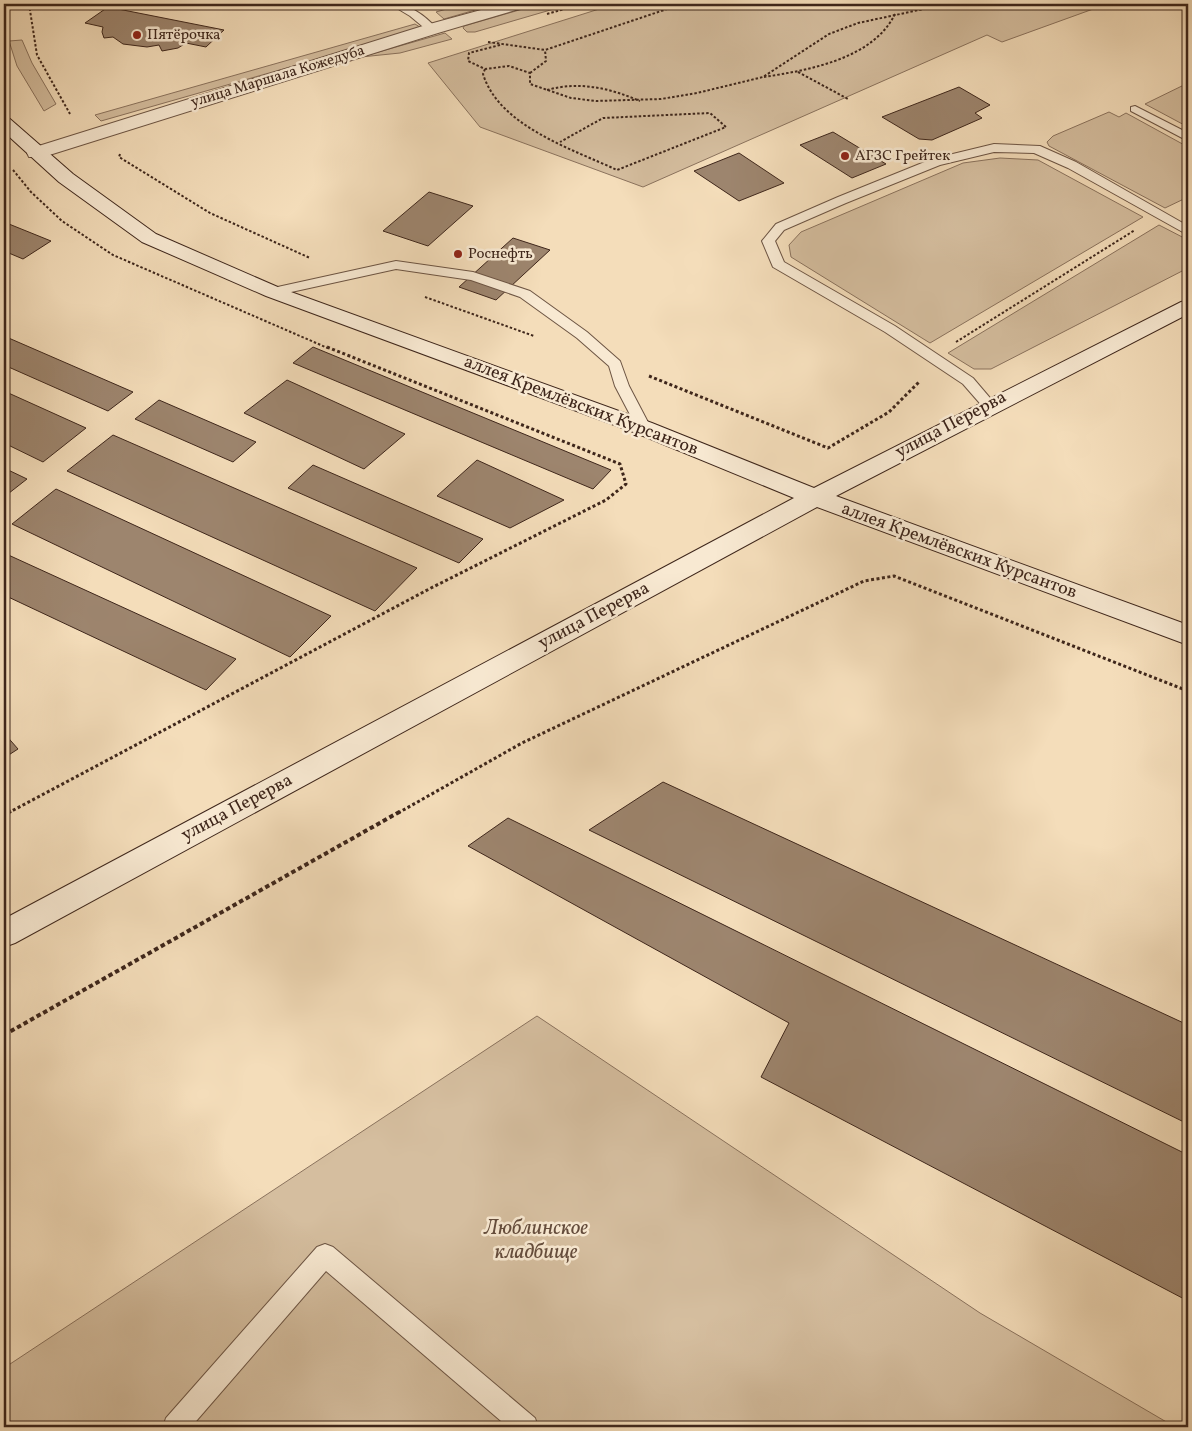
<svg xmlns="http://www.w3.org/2000/svg" width="1192" height="1431" font-family="Vollkorn,serif">
<style>
.green{fill:#d5be9f;stroke:#8a725d}
.building{fill:#9d856e;stroke:#3e261b}
.lines{fill:none;stroke-linecap:round;stroke-linejoin:round}
.lane-casing{stroke:#6c5443;stroke-width:2}
.street-casing{stroke:#6c5443;stroke-width:2}
.secondary-casing{stroke:#3e261b;stroke-width:2}
.path-far2{stroke:#3e261b;stroke-width:2;stroke-dasharray:2.5 2;stroke-linecap:butt}
.path-far1{stroke:#3e261b;stroke-width:3;stroke-dasharray:3 2.5;stroke-linecap:butt}
.path{stroke:#3e261b;stroke-width:4;stroke-dasharray:4.5 3;stroke-linecap:butt}
.lane{fill:#f8e9d2;fill-rule:evenodd}
.street{fill:#f8e9d2;fill-rule:evenodd}
.secondary{fill:#f8e9d2;fill-rule:evenodd}
.poi-dot{fill:#8f2418;stroke:#f8e9d2;stroke-width:2}
.labels{text-anchor:middle;dominant-baseline:central;stroke-width:5;stroke-linejoin:round;paint-order:stroke}
.far-poi-label{font-size:15px;fill:#3e261b;stroke:#f8e9d2;text-anchor:start}
.far-street-label{font-size:15px;fill:#3e261b;stroke:#f8e9d2}
.street-label{font-size:18px;fill:#3e261b;stroke:#f8e9d2}
.near-park-label{font-size:21px;font-style:italic;fill:#644c3c;stroke:#f8e9d2}
</style>
<rect width="100%" height="100%" fill="#f4ddba"/>
<filter id="stains"><feTurbulence type="fractalNoise" baseFrequency=".004" numOctaves="4"/><feColorMatrix values="0 0 0 0 .2 0 0 0 0 .09 0 0 0 0 .02 0 0 0 .5 -.17"/></filter>
<radialGradient id="worn" r=".72"><stop offset=".6" stop-color="#630" stop-opacity="0"/><stop offset="1" stop-color="#630" stop-opacity=".3"/></radialGradient>
<g class="green">
<path d="M464 4H496L444 19 436 12Z"/>
<path d="M540 4H571L475 32H467L463 28 464 26Z"/>
<path d="M615 4H1107L1002 42 987 35 643 187 480 127 428 63Z"/>
<path d="M415 24 423 29 101 121 95 115Z"/>
<path d="M445 33 452 39 400 53 361 57Z"/>
<path d="M22 40 32 63 56 104 44 111 17 66 9 41Z"/>
<path d="M1188 83V127L1145 104Z"/>
<path d="M1109 112 1119 117 1126 113 1188 147V197L1165 208 1049 146 1047 142 1053 136Z"/>
<path d="M1000 158 1038 160 1143 217 930 343 791 257 789 245 801 232 963 163Z"/>
<path d="M1159 225 1188 240V268L991 369H974L948 353Z"/>
<path d="M537 1016 980 1313 1175 1427H4V1368Z"/>
</g>
<g class="building">
<path d="M108 7 224 30 206 47 186 43 178 48 162 51 159 45 147 47 123 44 113 37 104 38 102 32 103 27 85 23Z"/>
<path d="M959 87 990 105 975 113 982 118 932 140 919 139 882 117Z"/>
<path d="M833 132 886 164 852 178 800 145Z"/>
<path d="M739 153 784 183 739 201 694 171Z"/>
<path d="M429 192 473 206 428 246 383 231Z"/>
<path d="M4 222 51 241 23 259 4 251Z"/>
<path d="M513 238 550 250 496 300 459 287Z"/>
<path d="M4 336 133 392 108 411 4 365Z"/>
<path d="M313 347 611 470 593 489 293 363Z"/>
<path d="M287 380 405 434 364 469 244 413Z"/>
<path d="M4 391 86 428 43 462 4 443Z"/>
<path d="M159 400 256 442 233 462 135 419Z"/>
<path d="M113 435 417 568 375 611 67 471Z"/>
<path d="M477 460 564 500 510 528 437 496Z"/>
<path d="M313 465 483 539 459 563 288 488Z"/>
<path d="M4 468 27 479 4 497Z"/>
<path d="M56 489 331 616 290 657 12 524Z"/>
<path d="M4 553 236 659 206 690 4 595Z"/>
<path d="M4 733 18 749 4 758Z"/>
<path d="M663 782 1188 1025V1124L589 830Z"/>
<path d="M508 818 1188 1155V1301L761 1077 789 1023 468 846Z"/>
</g>
<g class="lines">
<g class="lane-casing">
<g id="lane">
<path d="M390 4C408 3 425 15 437 29L432 32 428 31 410 16Z"/>
<path d="M1135 106 1188 133V141L1131 111V107Z"/>
<path d="M994 144 1040 146 1076 162 1188 226V235L1068 168 1034 153 994 152 940 165 846 203 784 230 775 241 784 262 895 326 973 378 996 405 989 410 984 408 963 384 885 332 773 267 762 241 776 224 838 197 932 159Z"/>
<path d="M396 261 473 272 530 291 587 332 620 361 629 386 651 428 649 431H639L637 428 615 386 609 366 577 338 520 297 471 280 396 269 273 296 266 292 273 288Z"/>
<path d="M325 1244 333 1247 535 1418 538 1427H508L326 1271 191 1427H163L166 1418 317 1247Z"/>
</g>
</g>
<g class="street-casing">
<path id="street" d="M503 4H528L526 7 438 33 43 157H29L27 153 29 149 426 25Z"/>
</g>
<g class="secondary-casing">
<path id="secondary" d="M4 118 10 119 73 174 156 234 280 288 652 423 814 488 1181 302 1188 300V314L836 496 1188 625V645L817 507 15 943 4 947V919L794 498 636 433 266 296 142 242 59 182 4 132Z"/>
</g>
<g class="path-far2">
<path d="M29 4 37 55 70 114"/>
<path d="M704 4H780"/>
<path d="M547 14 582 4"/>
<path d="M488 42 545 50 682 4"/>
<path d="M500 45 469 53 468 61 485 69 509 66 530 73V84L571 98 596 101 661 99 697 93 763 77 829 34 858 23 947 4"/>
<path d="M485 69 483 74C499 126 572 149 617 170L726 127 710 113 603 118 560 142"/>
<path d="M798 72 848 99"/>
<path d="M530 73 546 61 545 50"/>
<path d="M764 77C809 70 873 59 895 14"/>
<path d="M547 90C580 81 609 88 640 101"/>
<path d="M120 154 119 157 210 213 310 258"/>
<path d="M13 170 31 192 62 221 113 255 330 349"/>
<path d="M425 297 534 336"/>
<path d="M956 342 1135 230"/>
</g>
<g class="path-far1">
<path d="M649 376 828 448 889 412 920 381"/>
<path d="M8 813 431 588 606 500 626 484 620 464 327 347"/>
<path d="M398 813 522 743 864 581 894 576 1188 691"/>
</g>
<g class="path">
<path d="M4 815 11 811"/>
<path d="M4 1035 401 811"/>
</g>
<use href="#lane" class="lane"/>
<use href="#street" class="street"/>
<use href="#secondary" class="secondary"/>
</g>
<g class="poi-dot">
<circle cx="137" cy="35" r="5"/>
<circle cx="845" cy="156" r="5"/>
<circle cx="458" cy="254" r="5"/>
</g>
<g class="labels">
<g class="far-poi-label">
<text x="147" y="35">Пятёрочка</text>
<text x="855" y="156">АГЗС Грейтек</text>
<text x="468" y="254">Роснефть</text>
</g>
<g class="far-street-label">
<text transform="translate(278 77) rotate(-17)">улица Маршала Кожедуба</text>
</g>
<g class="street-label">
<text transform="translate(581 406) rotate(21)">аллея Кремлёвских Курсантов</text>
<text transform="translate(951 425) rotate(-28)">улица Перерва</text>
<text transform="translate(959 551) rotate(20)">аллея Кремлёвских Курсантов</text>
<text transform="translate(594 616) rotate(-28)">улица Перерва</text>
<text transform="translate(237 808) rotate(-28)">улица Перерва</text>
</g>
<g class="near-park-label">
<text x="536" y="1228">Люблинское<tspan x="536" dy="24">кладбище</tspan></text>
</g>
</g>
<rect width="1192" height="1431" fill="none" stroke="#f4ddba" stroke-width="20"/>
<rect x="5" y="5" width="1182" height="1421" fill="none" stroke="#3e261b" stroke-width="2.5"/>
<rect x="10" y="10" width="1172" height="1411" fill="none" stroke="#3e261b"/>
<rect width="100%" height="100%" filter="url(#stains)"/>
<rect width="100%" height="100%" fill="url(#worn)"/>
</svg>
